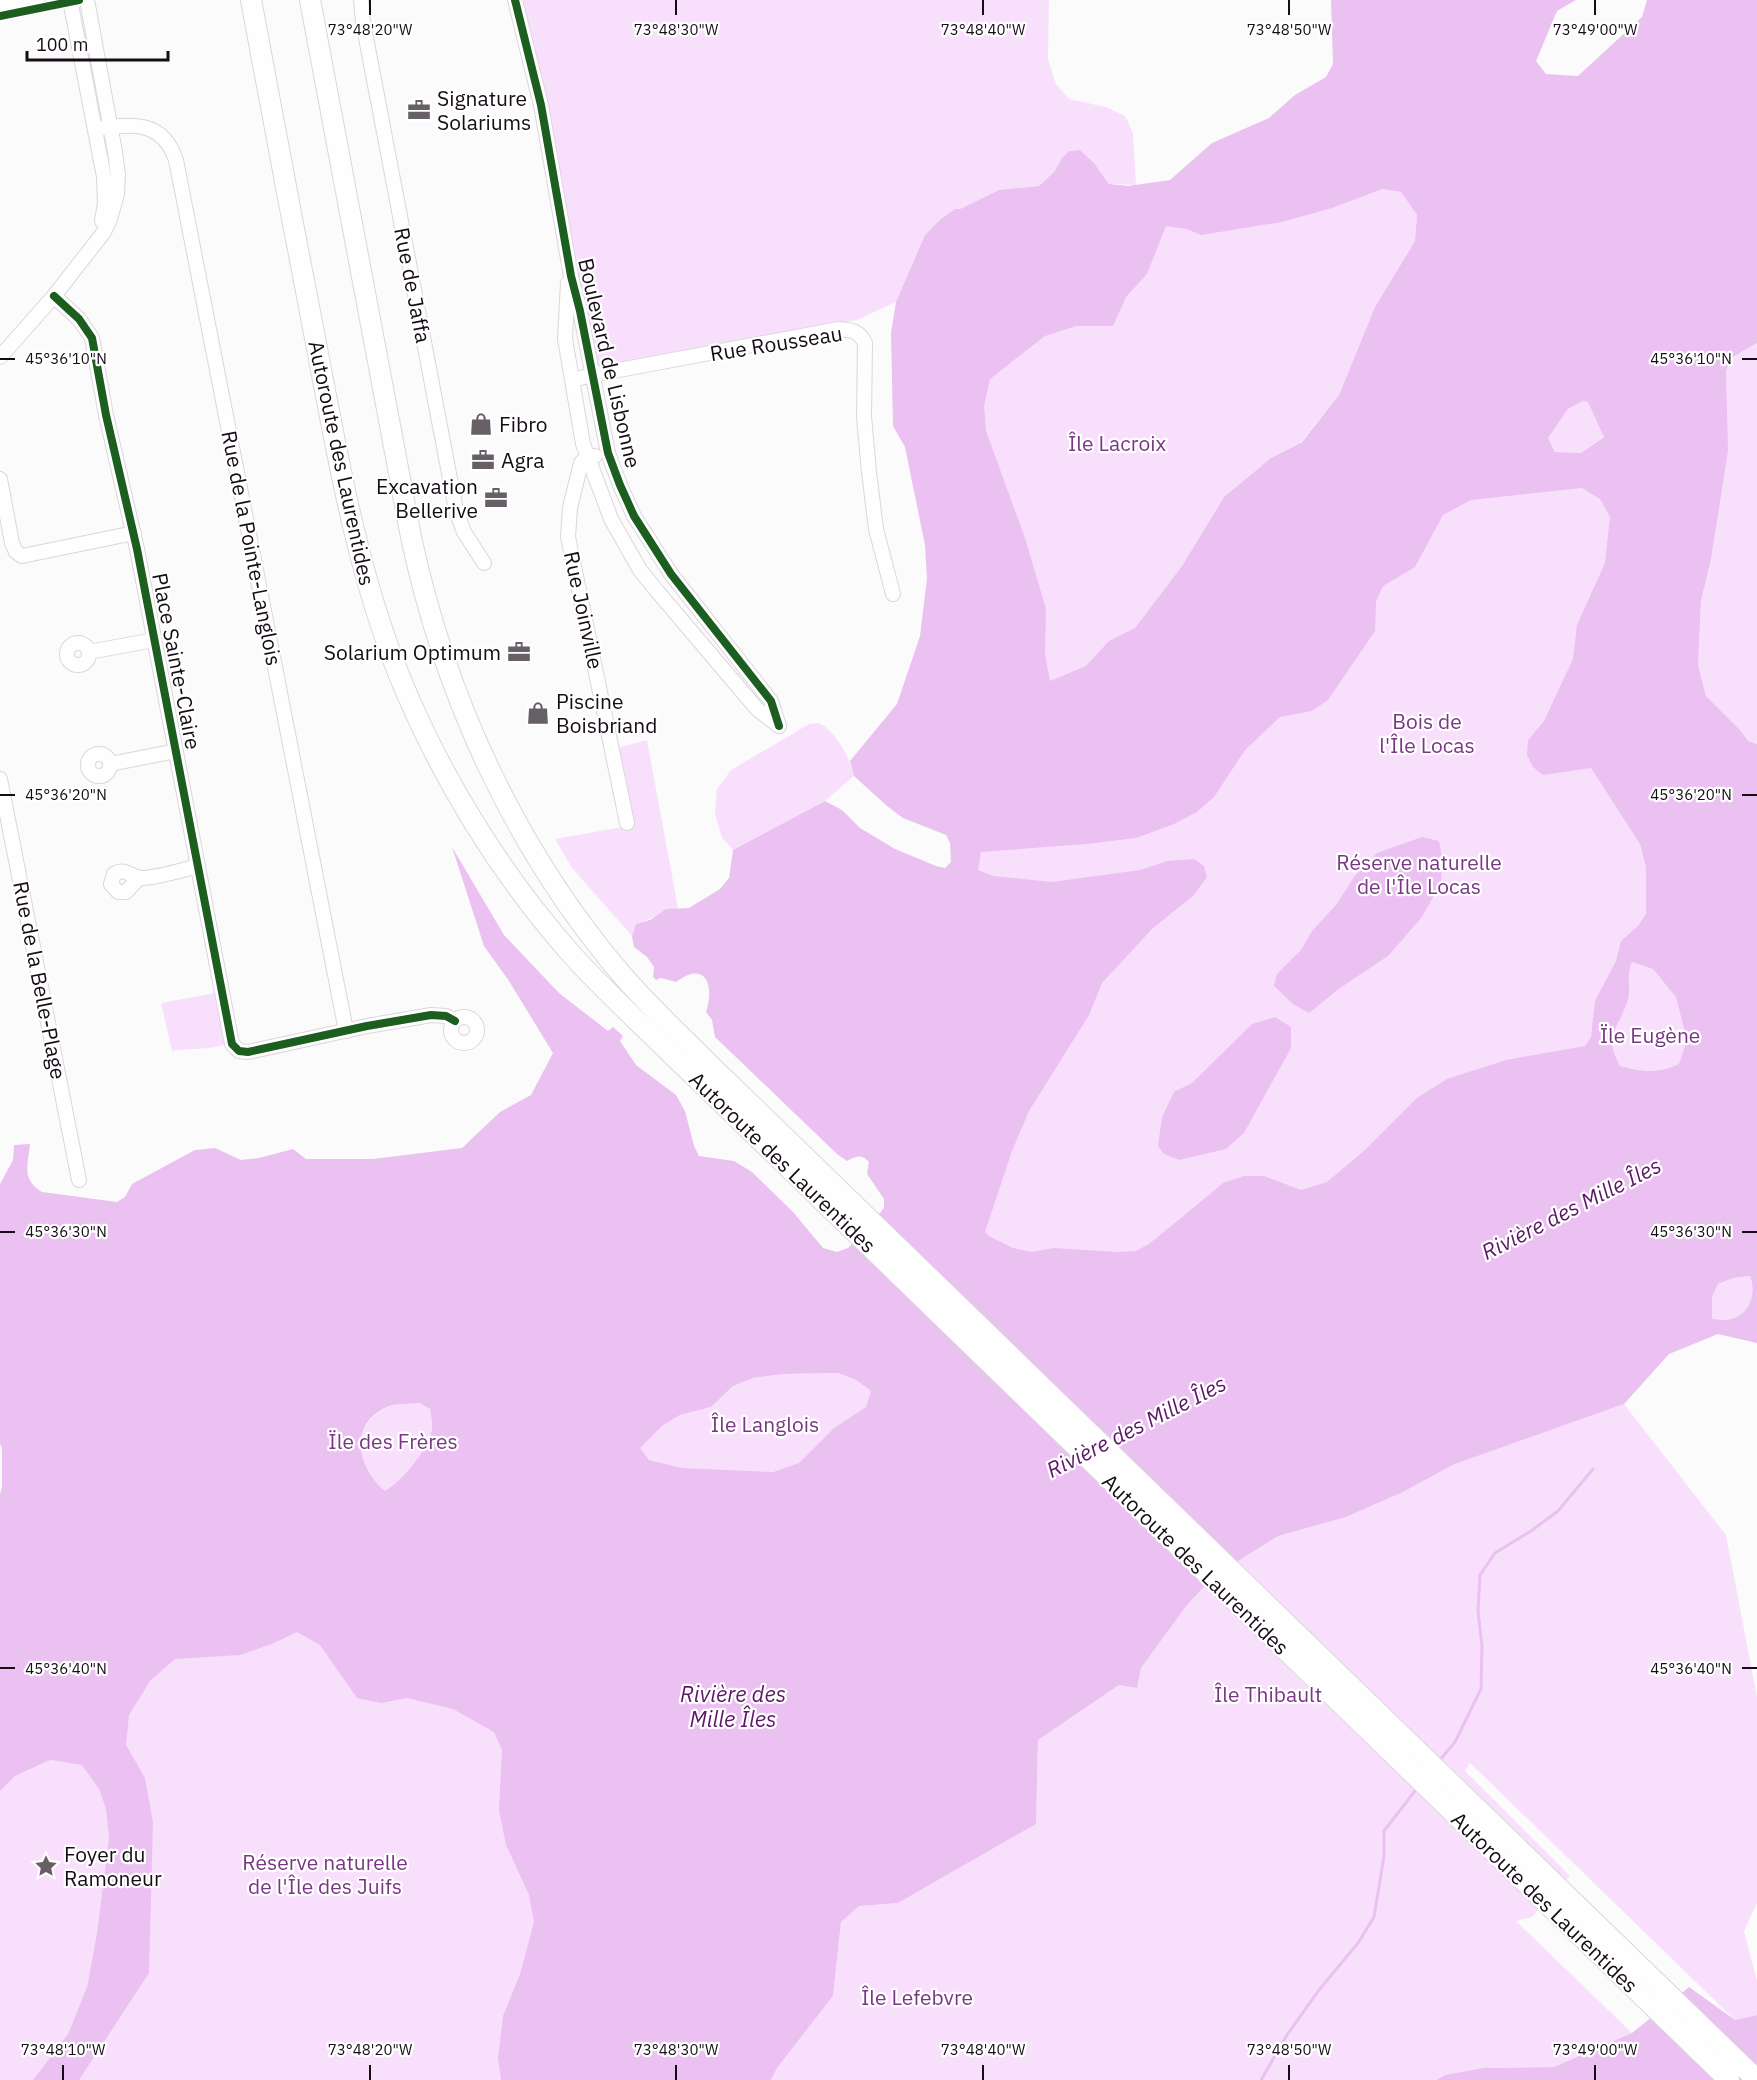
<svg xmlns="http://www.w3.org/2000/svg" width="1757" height="2080" font-family="'IBM Plex Sans',sans-serif">
<style>
.green{fill:#f8e0fc}
.water{fill:#eac1f0;fill-rule:evenodd}
.lines{fill:none;stroke-linecap:round;stroke-linejoin:round}
.stream{stroke:#eac1f0;stroke-width:3}
.minor-casing{stroke:#dbd6dc;stroke-width:16}
.highway-casing{stroke:#dbd6dc;stroke-width:22}
.minor{stroke:#fefefe;stroke-width:14}
.highway{stroke:#fefefe;stroke-width:20}
.cycleway-casing{stroke:#fff;stroke-width:11}
.cycleway{stroke:#1b5e20;stroke-width:8}
.ticks{fill:none;stroke:#150c16;stroke-width:2}
.labels{text-anchor:middle;dominant-baseline:central;stroke-width:4.5;stroke-linejoin:round;paint-order:stroke}
.poi-label{font-size:21px;fill:#150c16;stroke:#fff;text-anchor:start}
.street-label{font-size:21px;fill:#150c16;stroke:#fff}
.park-label{font-size:21px;fill:#793685;stroke:#fff}
.water-label{font-size:22px;font-style:italic;fill:#5c1767;stroke:#fff}
.ticks-label{font-size:15px;text-anchor:middle;fill:#150c16;stroke:#fff;stroke-width:4.5;stroke-linejoin:round;paint-order:stroke}
</style>
<rect width="100%" height="100%" fill="#fbfbfb"/>
<g class="green">
<path d="M520 0H1049L1048 59 1056 84 1069 99 1106 107 1125 116 1133 133 1136 185 1109 184 1094 163 1080 150 1069 151 1062 158 1054 172 1039 186 999 190 960 209 925 235 896 302 857 320 595 371Z"/>
<path d="M1382 188 1401 192 1417 215 1415 241 1375 307 1339 395 1301 442 1271 458 1224 497 1182 566 1135 628 1048 716 978 481 983 367 1162 226 1332 208Z"/>
<path d="M1757 343V744L1748 741 1741 731 1706 696 1698 665 1701 601 1711 559 1727 451 1726 371 1731 358Z"/>
<path d="M1583 401H1588L1604 436 1581 453 1555 452 1548 438 1568 409Z"/>
<path d="M1609 461 1709 992 1688 1090 1117 1304 946 1219 952 890 969 817 1435 473Z"/>
<path d="M819 723C837 732 849 757 854 776L825 801 733 850 722 838 715 814 717 789 731 770 809 724Z"/>
<path d="M647 740 678 908C662 910 651 920 636 924L632 936 572 868 555 839 634 825 617 748Z"/>
<path d="M215 993 225 1044C216 1049 185 1049 172 1051L161 1003Z"/>
<path d="M1750 1276C1757 1295 1749 1317 1727 1320 1722 1320 1716 1319 1712 1319V1297L1718 1284 1733 1278Z"/>
<path d="M838 1373 856 1380 871 1391 866 1407 834 1428 799 1463 773 1472 682 1468 649 1460 639 1448 662 1426 680 1415 711 1407 733 1386 753 1378 784 1374Z"/>
<path d="M420 1403 430 1409C431 1415 432 1422 432 1428 430 1448 402 1481 385 1491 357 1468 348 1425 388 1407 396 1403 411 1404 420 1403Z"/>
<path d="M1624 1404 1726 1535 1757 1697V1903L1744 1931 1757 1981V2015L1735 2020 1470 1763 1465 1771 1570 1876 1532 1917 1516 1921 1632 2033 1554 2067 1483 2068 1445 2075 1436 2080H771L777 2068 833 1996 841 1922 859 1906 898 1903 1036 1824 1038 1740 1119 1685 1137 1688 1141 1668 1187 1605 1213 1577 1278 1536 1346 1517 1401 1493 1455 1464Z"/>
<path d="M315 1608 507 1701 561 1911 530 2080H53L119 1924 102 1747 161 1638Z"/>
<path d="M50 1760 83 1765 99 1789 106 1809 109 1838 97 1933 87 1987 68 2034 33 2080H0V1791L15 1776Z"/>
</g>
<g class="water">
<path d="M1331 0H1576L1557 11 1536 61 1546 74 1578 76 1642 17 1647 0H1757V343L1731 358 1726 371 1728 451 1711 559 1701 601 1698 665 1706 696 1741 731 1748 741 1757 744V1343L1718 1334 1669 1354 1624 1404 1455 1464 1401 1493 1346 1517 1278 1536 1213 1577 1187 1605 1141 1668 1137 1688 1119 1685 1038 1740 1036 1824 898 1903 859 1906 841 1922 833 1996 777 2068 771 2080H501L498 2058 503 2016 520 1974 534 1922 529 1895 506 1845 499 1811 502 1750 494 1732 453 1709 407 1698 381 1703 357 1698 320 1645 297 1632 272 1644 240 1655 175 1659 150 1681 129 1715 126 1745 145 1778 153 1822 149 1973 79 2080H33L68 2034 87 1987 97 1933 109 1838 106 1809 99 1789 82 1765 50 1760 15 1776 0 1791V1494L2 1487V1448L0 1444V1184L13 1160 14 1145 30 1144C28 1164 21 1180 42 1192L117 1202 125 1197 132 1184 195 1150 215 1148 241 1160 259 1158 293 1149 306 1159H373L462 1148 500 1112 531 1095 553 1053 509 981 484 946 452 847 504 935 559 993 608 1031 613 1027 623 1036 620 1041 636 1065 676 1095 685 1111 694 1146 699 1156 734 1161 752 1172 793 1212 823 1248 837 1252 848 1248 864 1233 884 1208V1199L867 1174 869 1162C861 1154 857 1156 847 1161L837 1154 715 1037 712 1020 706 1012C715 984 705 960 676 982L661 978 656 980 653 977 654 967 647 957 634 947 632 936 636 924 650 920 666 909 689 908 720 889 729 878 733 850 825 801 842 810 860 828 895 849 936 866 945 868 951 862 950 843 946 835 903 818 887 806 854 776 850 761 897 704 920 636 927 578 925 545 905 447 893 426 891 333 896 302 925 235 941 219 955 209H960L999 190 1039 186 1054 172 1062 158 1069 151 1080 150 1094 163 1109 184 1128 186 1170 180 1212 143 1269 118 1295 95 1326 77 1333 64ZM1382 189 1401 192 1417 215 1415 241 1375 307 1339 395 1302 442 1271 458 1224 497 1182 566 1135 628 1109 641 1086 666 1050 681 1045 654 1046 609 1025 538 986 431 984 406 990 379 1045 336 1076 326H1113L1126 297 1147 274 1166 226 1187 229 1201 235 1282 222 1332 208ZM1583 401 1588 402 1604 437 1581 453 1555 452 1548 438 1568 409ZM1582 488 1600 499 1610 517 1605 563 1577 625 1573 659 1544 721 1528 740 1527 755 1533 767 1543 775 1591 768 1640 844 1646 867V914L1638 926 1621 941 1616 961 1595 1001 1591 1037 1585 1046 1506 1060 1447 1079 1417 1098 1365 1150 1327 1182 1301 1190 1264 1176H1244L1223 1183 1181 1218 1149 1244 1136 1251 1117 1252 1054 1248 1031 1252 1013 1248 989 1236 985 1232 1012 1151 1029 1111 1089 1015 1102 983 1153 928 1193 896 1207 877 1204 866 1194 859 1168 861 1140 870 1052 882 993 876 978 870 981 852 1087 844 1136 838 1174 824 1197 812 1214 797 1245 750 1280 717 1312 711 1328 700 1375 631 1376 602 1383 586 1415 567 1443 515 1471 500ZM1632 962 1653 969 1676 997 1687 1040 1679 1064C1657 1074 1643 1072 1620 1066 1602 1034 1620 1028 1628 999 1631 986 1626 975 1632 962ZM1750 1276C1757 1295 1749 1317 1727 1320 1722 1320 1716 1319 1712 1319V1297L1718 1284 1733 1278ZM838 1373 856 1380 871 1391 866 1407 834 1428 799 1463 773 1472 682 1468 649 1460 640 1448 662 1426 680 1415 711 1407 733 1386 753 1378 784 1374ZM420 1403 430 1409C431 1415 432 1422 432 1428 430 1448 402 1481 385 1491 357 1468 348 1424 387 1407 396 1403 411 1404 420 1403Z"/>
<path d="M1422 837 1439 841 1442 858 1441 883 1422 917 1388 956 1340 988 1309 1013 1293 1004 1274 986 1277 974 1301 950 1312 931 1336 905 1354 877 1377 853Z"/>
<path d="M1275 1017 1291 1027V1048L1244 1133 1226 1149 1179 1160 1164 1154 1158 1146 1162 1117 1174 1092 1192 1083 1252 1024Z"/>
<path d="M1689 1987 1735 2020 1757 2015V2080H1436L1445 2075 1483 2068 1554 2067 1632 2033Z"/>
</g>
<g class="lines">
<g class="stream">
<path d="M1439 1761 1455 1742 1481 1689 1482 1646 1478 1611 1480 1575 1495 1553 1531 1531 1558 1511 1593 1469"/>
<path d="M1261 2080 1287 2035 1319 1990 1358 1943 1374 1917 1384 1856V1831L1418 1787"/>
</g>
<g class="minor-casing">
<g id="minor">
<path d="M70 0 104 177 105 203 102 221"/>
<path d="M361 0 363 22 456 510 464 532 484 563"/>
<path d="M515 0 541 105 571 276 580 311 608 453 620 485 634 516 671 574 771 701 779 726"/>
<path d="M0 7 37 0"/>
<path d="M96 129C131 124 162 119 176 160L346 1031"/>
<path d="M568 283 565 339 583 444 611 519 640 570 657 591 757 709 779 726"/>
<path d="M54 296 79 319 92 338 106 415 137 549 232 1044 239 1051 248 1052 367 1026 431 1015 446 1016 455 1021"/>
<path d="M0 357 54 296 104 232 110 219 117 194 118 175 115 152 87 0"/>
<path d="M573 380 592 375 839 329C852 330 859 331 865 343L864 417 869 472 876 529 893 594"/>
<path d="M595 456 585 459 581 463 570 508 568 537 627 823"/>
<path d="M0 479 12 543 16 552 22 556 134 533"/>
<circle cx="78" cy="654" r="11"/>
<path d="M89 652 154 640"/>
<circle cx="99" cy="765" r="11"/>
<path d="M110 764 176 751"/>
<path d="M0 779 79 1180"/>
<path d="M139 878 126 892H118L111 884 114 874C126 867 130 877 141 878 156 878 182 870 198 866"/>
<circle cx="464" cy="1030" r="13"/>
</g>
</g>
<g class="highway-casing">
<g id="highway">
<path d="M251 0C274 121 296 243 320 364 340 470 359 575 399 675 440 776 500 874 573 956 590 975 609 993 627 1011L1729 2080"/>
<path d="M310 0 411 537C445 697 516 851 623 976 649 1006 678 1033 706 1061L1757 2080"/>
</g>
</g>
<use href="#minor" class="minor"/>
<use href="#highway" class="highway"/>
<g class="cycleway-casing">
<g id="cycleway">
<path d="M515 0 541 105 571 276 580 311 608 453 620 485 634 516 671 574 771 701 779 726"/>
<path d="M0 16 79 0"/>
<path d="M54 296 79 319 92 338 106 415 137 549 232 1044 239 1051 248 1052 367 1026 431 1015 446 1016 455 1021"/>
</g>
</g>
<use href="#cycleway" class="cycleway"/>
</g>
<path class="ticks" d="M370 0V15M676 0V15M983 0V15M1289 0V15M1595 0V15M0 359H15M1742 359H1757M0 795H15M1742 795H1757M0 1232H15M1742 1232H1757M0 1668H15M1742 1668H1757M63 2065V2080M370 2065V2080M676 2065V2080M983 2065V2080M1289 2065V2080M1595 2065V2080"/>
<defs>
<g id="office-bare" transform="scale(1.8)"><path d="M-6-3h4V-5.5h4V-3h4V5H-6ZM-1-4.5V-3h2v-1.5ZM-6 0V1H6V0Z" fill="#666066" stroke="#fff" stroke-width="2.5" paint-order="stroke"/></g>
<g id="shop-bare" transform="scale(1.8)"><path d="M-5-2.5h2.3a2.7 3.5 0 0 1 5.4 0H5L5.5 6h-11ZM-1.5-2.5h3a1.5 2.3 0 0 0-3 0Z" fill="#666066" stroke="#fff" stroke-width="2.5" paint-order="stroke"/></g>
<g id="sight-bare" transform="scale(1.8)"><path d="M0-6L1.8-2.2L6-1.7L2.9 1.2L3.7 5.4L0 3.3L-3.7 5.4L-2.9 1.2L-6-1.7L-1.8-2.2Z" fill="#666066" stroke="#fff" stroke-width="2.5" paint-order="stroke"/></g>
</defs>
<g fill-rule="evenodd">
<use href="#office-bare" x="419" y="110"/>
<use href="#shop-bare" x="481" y="424"/>
<use href="#office-bare" x="483" y="460"/>
<use href="#office-bare" x="496" y="498"/>
<use href="#office-bare" x="519" y="652"/>
<use href="#shop-bare" x="538" y="713"/>
<use href="#sight-bare" x="46" y="1866"/>
</g>
<g class="labels">
<g class="poi-label">
<text x="437" y="98">Signature<tspan x="437" dy="24">Solariums</tspan></text>
<text x="499" y="424">Fibro</text>
<text x="501" y="460">Agra</text>
<text x="478" y="486" text-anchor="end">Excavation<tspan x="478" dy="24">Bellerive</tspan></text>
<text x="501" y="652" text-anchor="end">Solarium Optimum</text>
<text x="556" y="701">Piscine<tspan x="556" dy="24">Boisbriand</tspan></text>
<text x="64" y="1854">Foyer du<tspan x="64" dy="24">Ramoneur</tspan></text>
</g>
<g class="street-label">
<text transform="translate(413 285) rotate(79)">Rue de Jaffa</text>
<text transform="translate(776 343) rotate(-9)">Rue Rousseau</text>
<text transform="translate(610 363) rotate(77)">Boulevard de Lisbonne</text>
<text transform="translate(342 463) rotate(78)">Autoroute des Laurentides</text>
<text transform="translate(252 548) rotate(79)">Rue de la Pointe-Langlois</text>
<text transform="translate(584 610) rotate(78)">Rue Joinville</text>
<text transform="translate(177 661) rotate(79)">Place Sainte-Claire</text>
<text transform="translate(40 980) rotate(79)">Rue de la Belle-Plage</text>
<text transform="translate(783 1162) rotate(44)">Autoroute des Laurentides</text>
<text transform="translate(1196 1564) rotate(44)">Autoroute des Laurentides</text>
<text transform="translate(1545 1902) rotate(44)">Autoroute des Laurentides</text>
</g>
<g class="park-label">
<text x="1117" y="443">Île Lacroix</text>
<text x="1427" y="721">Bois de<tspan x="1427" dy="24">l'Île Locas</tspan></text>
<text x="1419" y="862">Réserve naturelle<tspan x="1419" dy="24">de l'Île Locas</tspan></text>
<text x="1650" y="1035">Ïle Eugène</text>
<text x="765" y="1424">Île Langlois</text>
<text x="393" y="1441">Ïle des Frères</text>
<text x="1268" y="1694">Île Thibault</text>
<text x="325" y="1862">Réserve naturelle<tspan x="325" dy="24">de l'Île des Juifs</tspan></text>
<text x="917" y="1997">Île Lefebvre</text>
</g>
<g class="water-label">
<text transform="translate(1571 1208) rotate(-27)">Rivière des Mille Îles</text>
<text transform="translate(1136 1426) rotate(-27)">Rivière des Mille Îles</text>
<text x="733" y="1693">Rivière des<tspan x="733" dy="25">Mille Îles</tspan></text>
</g>
</g>
<g class="ticks-label">
<text x="370" y="35">73°48'20"W</text>
<text x="676" y="35">73°48'30"W</text>
<text x="983" y="35">73°48'40"W</text>
<text x="1289" y="35">73°48'50"W</text>
<text x="1595" y="35">73°49'00"W</text>
<text x="1691" y="364">45°36'10"N</text>
<text x="66" y="364">45°36'10"N</text>
<text x="1691" y="800">45°36'20"N</text>
<text x="66" y="800">45°36'20"N</text>
<text x="1691" y="1237">45°36'30"N</text>
<text x="66" y="1237">45°36'30"N</text>
<text x="1691" y="1674">45°36'40"N</text>
<text x="66" y="1674">45°36'40"N</text>
<text x="63" y="2055">73°48'10"W</text>
<text x="370" y="2055">73°48'20"W</text>
<text x="676" y="2055">73°48'30"W</text>
<text x="983" y="2055">73°48'40"W</text>
<text x="1289" y="2055">73°48'50"W</text>
<text x="1595" y="2055">73°49'00"W</text>
</g>
<path d="M27 51v9h141v-9" fill="none" stroke="#150c16" stroke-width="3"/>
<text x="36" y="51" font-size="18" fill="#150c16" stroke="#ffffff" stroke-width="4.5" paint-order="stroke">100 m</text>
</svg>
